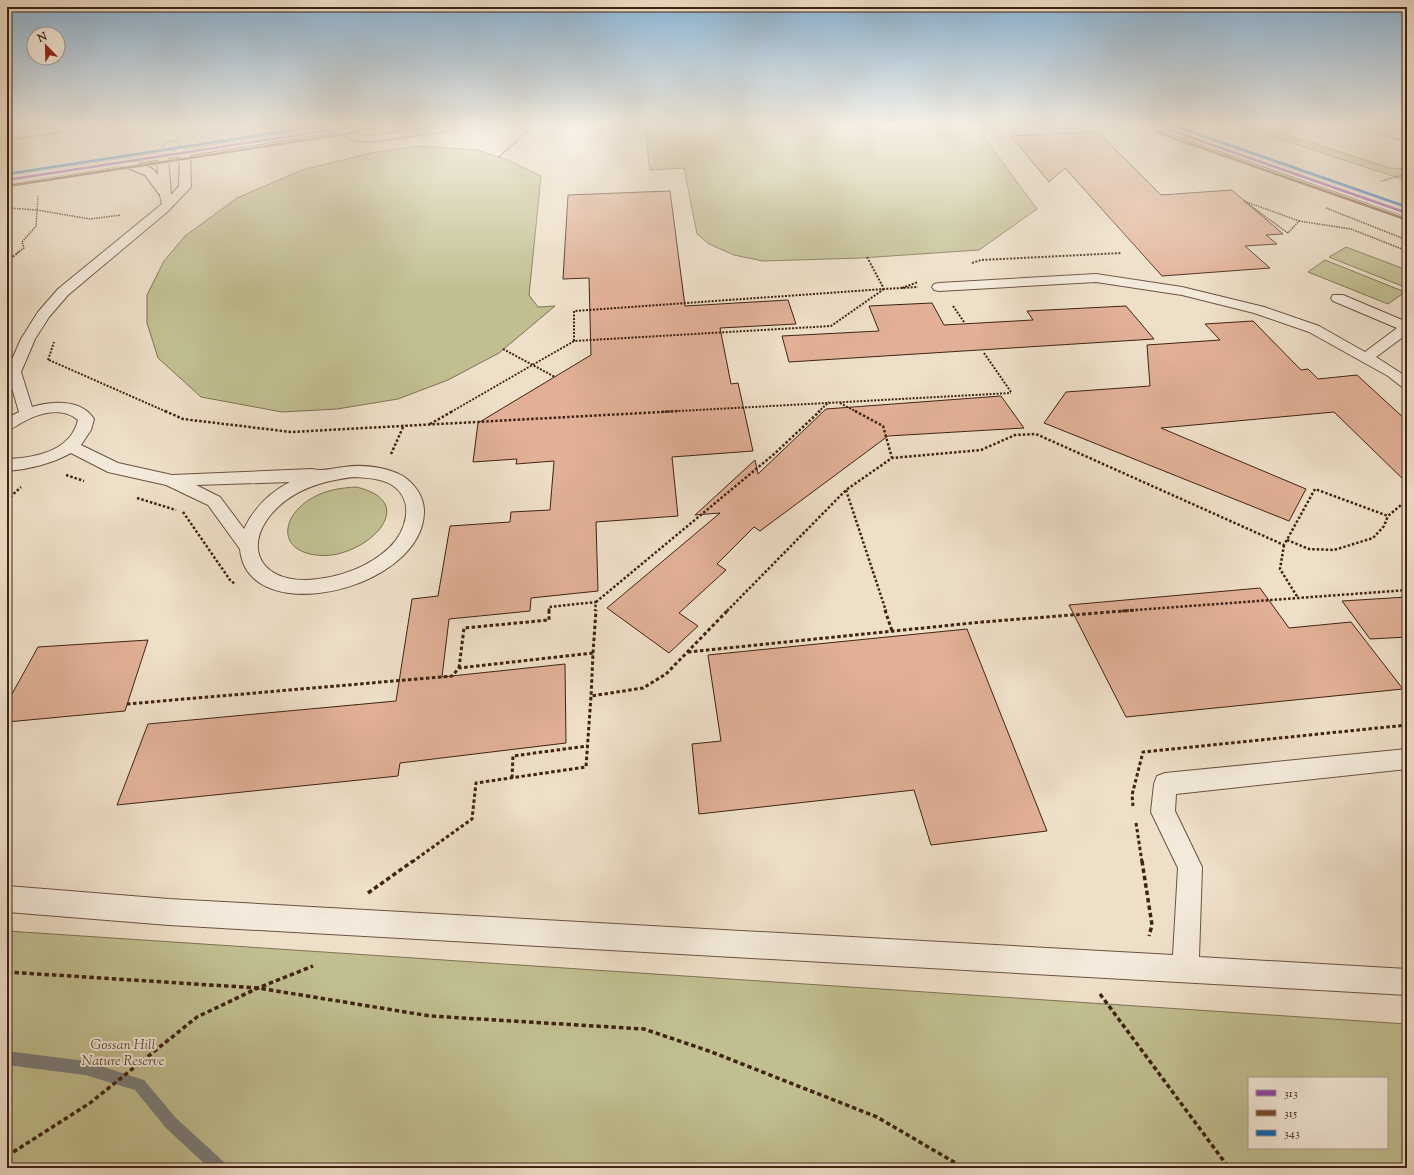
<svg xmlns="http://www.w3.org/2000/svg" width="1414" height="1175" font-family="'Sorts Mill Goudy',serif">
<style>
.green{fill:#c1bf90;stroke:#807152;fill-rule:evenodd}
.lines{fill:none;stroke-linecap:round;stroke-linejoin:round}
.stream{fill:#7a7d7b;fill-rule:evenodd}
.building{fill:#e1b096;stroke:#402313}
.lane-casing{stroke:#6c5240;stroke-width:2}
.secondary-casing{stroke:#402313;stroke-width:2}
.path-far4{stroke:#402313;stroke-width:1.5;stroke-dasharray:1.5 1;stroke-linecap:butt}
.path-far3{stroke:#402313;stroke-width:2;stroke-dasharray:2 1.5;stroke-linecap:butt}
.path-far2{stroke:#402313;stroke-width:2.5;stroke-dasharray:2.5 2;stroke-linecap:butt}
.path-far1{stroke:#402313;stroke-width:3;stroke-dasharray:3.5 2.5;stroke-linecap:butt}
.path{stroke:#402313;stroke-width:3.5;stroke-dasharray:4.5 3;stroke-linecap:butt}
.lane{fill:#f4eadb;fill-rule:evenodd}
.secondary{fill:#f4eadb;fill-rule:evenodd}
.bus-1-casing{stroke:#f4eadb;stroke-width:4}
.bus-2-casing{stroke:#f4eadb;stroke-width:4}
.bus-3-casing{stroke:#f4eadb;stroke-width:4}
.bus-1{stroke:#8e44ad;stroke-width:2.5}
.bus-2{stroke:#7a4b2a;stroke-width:2.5}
.bus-3{stroke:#0065bd;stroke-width:2.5}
.labels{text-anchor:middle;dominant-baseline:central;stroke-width:4;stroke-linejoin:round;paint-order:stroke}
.near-park-label{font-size:14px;font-style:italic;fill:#604a32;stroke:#f4eadb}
</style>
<rect width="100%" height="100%" fill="#eedfc8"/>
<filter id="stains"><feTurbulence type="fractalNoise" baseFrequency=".005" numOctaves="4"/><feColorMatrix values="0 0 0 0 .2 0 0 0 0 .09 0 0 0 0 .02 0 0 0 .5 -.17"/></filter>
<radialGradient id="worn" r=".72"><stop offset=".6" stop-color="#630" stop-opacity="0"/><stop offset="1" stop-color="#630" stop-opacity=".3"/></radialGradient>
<g class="green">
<path d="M644 126H991L981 133 1037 209 979 250 861 258 763 261 734 255 709 244 697 234 684 168 650 170Z"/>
<path d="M1239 126H1260L1390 168 1407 169V178L1402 179Z"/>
<path d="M419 146 477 150 508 160 541 176 529 295 538 307 555 306 499 353 448 380 398 399 337 409 282 412 201 397 158 358 147 323V295L164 261 185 236 237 198 302 170 371 153Z"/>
<path d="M1346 247 1407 270V288L1329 257Z"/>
<path d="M1325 260 1405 292 1388 304 1308 272Z"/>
<path d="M356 487C426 503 361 562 316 555 276 550 282 515 312 498 326 490 340 488 356 487Z"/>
<path d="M7 931 1407 1024V1168H7ZM1249 1078H1387V1148H1249Z"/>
</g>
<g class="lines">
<path class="stream" d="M7 1051 85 1061 144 1080 176 1118 225 1163 227 1168H209L166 1128 135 1090 85 1075 7 1065Z"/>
</g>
<g class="building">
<path d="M1098 132 1161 195 1232 190 1283 234 1266 235 1277 244 1245 246 1270 268 1162 276 1065 168 1049 182 1011 136Z"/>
<path d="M670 191 685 306 788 300 796 324 720 328 731 384 738 383 753 451 672 457 678 516 596 522 598 591 531 598 530 611 449 619 442 677 565 664 566 743 400 763 398 776 117 805 148 724 396 701 412 599 438 596 450 526 510 522 511 512 550 510 554 461 516 464 517 459 473 462 478 423 591 355 589 278 563 279 568 195Z"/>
<path d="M932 303 944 325 1033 320 1027 311 1126 306 1154 339 789 362 782 336 879 331 869 306Z"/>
<path d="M1253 321 1301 370 1308 369 1318 379 1357 375 1407 421V483L1334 412 1161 428 1306 489 1289 521 1044 423 1066 392 1150 386 1147 345 1220 340 1205 324Z"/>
<path d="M1001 396 1024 428 888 436 760 531 754 527 717 564 726 570 679 613 698 626 669 653 607 608 720 513 695 515 755 460 758 474 826 409Z"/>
<path d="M1260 588 1289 628 1351 622 1403 689 1126 717 1069 605Z"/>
<path d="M1407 597V637L1370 639 1342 601Z"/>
<path d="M967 629 1047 831 931 845 914 790 699 814 692 744 721 741 708 655Z"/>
<path d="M148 640 125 711 7 722V703L38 647Z"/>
</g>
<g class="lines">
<g class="lane-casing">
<g id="lane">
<path d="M63 126H89L84 129 7 139V133Z"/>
<path d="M336 126 361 135 370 136 441 126H464L459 129 370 142 355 140 332 131 331 129 332 127Z"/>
<path d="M172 141 190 152 191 187 167 212 68 295 49 317 35 339 21 372 32 407C53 401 81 399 94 419L91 430 81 445 118 463 172 475 312 469C323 472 333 468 344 467 363 464 387 467 403 476 415 484 424 497 424 511 424 590 247 631 240 549L208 505 166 485 108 472 71 453C51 464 29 469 7 471V459C35 458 71 451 78 420 62 406 38 413 21 423 16 426 13 429 7 430V418L19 412 7 371 21 339 38 312 58 289 162 204C158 189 151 146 172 141ZM173 149 180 153 179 186 171 195 168 156ZM354 477C367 478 381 478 392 485 416 501 406 532 389 548 367 568 338 578 308 580 256 582 241 541 279 506 300 487 327 480 354 477ZM290 482C269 493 254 508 244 529L220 497 196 485Z"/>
<path d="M1096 274 1182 287 1264 307 1319 326 1365 352 1397 328 1333 301 1331 298 1333 295H1343L1407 322V334L1376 357 1407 377V389L1402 387 1388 376 1309 332 1254 313 1182 295 1096 282 939 291 934 290 932 287 934 284 939 283Z"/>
<path d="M1407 749V769L1176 794 1175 811 1202 867 1199 957 1407 969V995L169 925 7 912V886L169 899 1173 955 1178 868 1151 812 1154 784 1157 776 1165 773Z"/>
</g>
</g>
<g class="secondary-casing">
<g id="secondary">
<path d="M336 126H363L361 128 357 129 138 163 153 169 170 191 169 194H159L145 175 122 166 7 184V176Z"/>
<path d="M1152 126H1168L1407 209V217L1154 128Z"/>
</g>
</g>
<g class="path-far4">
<path d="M1112 126 1138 135"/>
<path d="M1354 126 1407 142"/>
<path d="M104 128 120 126"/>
<path d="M499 157 533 126"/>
<path d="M1381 181 1407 174"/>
<path d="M1244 201 1299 221 1288 233Z"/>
<path d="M7 208 37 210 90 219 121 215"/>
<path d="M1326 208 1407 240"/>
<path d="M1299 221 1351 229 1407 251"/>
<path d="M17 253 24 248 22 242 36 226 38 196"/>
</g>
<g class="path-far3">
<path d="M867 257 884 289 918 287"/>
<path d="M7 261 19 252"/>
<path d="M972 263 981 260 1121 253"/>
<path d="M902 288 918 282"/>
<path d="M953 306 964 322"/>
<path d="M574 341V311L884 289"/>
<path d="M503 349 555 377"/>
<path d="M984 353 1011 392"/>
<path d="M48 360 54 342"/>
<path d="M49 360 167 412"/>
<path d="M840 403 857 412"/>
<path d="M451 412 574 341 831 326 884 289"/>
<path d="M661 412 1011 393"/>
<path d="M818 412 829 402"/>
</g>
<g class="path-far2">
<path d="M165 411 183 419 291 432 679 411"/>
<path d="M855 411 883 426 892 458"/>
<path d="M430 424 453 411"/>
<path d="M391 454 404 425"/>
<path d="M66 475 84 481"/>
<path d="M846 490 886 611"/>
<path d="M137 498 176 510"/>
<path d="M7 500 21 487"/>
<path d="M183 512 230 580 235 584"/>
<path d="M1287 540 1309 549 1334 550 1373 538 1384 526 1388 516"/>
<path d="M1284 545 1280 569 1298 598"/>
<path d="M596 602 773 455 820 411"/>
<path d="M549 611V607L596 602 595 611"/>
<path d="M727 611 846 490 892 458 981 450 1015 435 1036 434 1284 545 1315 489 1388 516 1407 500"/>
<path d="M1122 611 1407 590"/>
</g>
<g class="path-far1">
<path d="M885 610 892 631"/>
<path d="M688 652 982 622 1136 610"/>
<path d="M593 653 596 610"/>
<path d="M459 668 464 628 549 620V610"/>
<path d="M127 704 452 676 459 668 593 653 591 697"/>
<path d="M512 778 513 756 587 746"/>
<path d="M1133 806 1132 795 1143 752 1407 725"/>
<path d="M1136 823 1142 862"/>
<path d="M412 862 472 819 476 783 586 767 591 696 643 688 666 674 728 610"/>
</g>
<g class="path">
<path d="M1142 861 1152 925 1149 936"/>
<path d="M368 893 413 861"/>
<path d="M7 972 258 988 430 1016 644 1029 709 1051 877 1117 964 1168"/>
<path d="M1100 994 1229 1168"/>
<path d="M7 1156 90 1103 197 1017 258 988 313 966"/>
</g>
<use href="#lane" class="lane"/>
<use href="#secondary" class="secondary"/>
<g class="bus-1-casing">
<g id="bus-1">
<path d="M1158 126 1407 213"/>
<path d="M7 180 357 126"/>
</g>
</g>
<g class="bus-2-casing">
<g id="bus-2">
<path d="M1156 132 1405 219"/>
<path d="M8 186 358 132"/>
</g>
</g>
<g class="bus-3-casing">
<g id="bus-3">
<path d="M1175 126 1407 207"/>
<path d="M7 174 319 126"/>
</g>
</g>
<use href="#bus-1" class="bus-1"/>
<use href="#bus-2" class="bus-2"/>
<use href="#bus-3" class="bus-3"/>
</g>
<linearGradient id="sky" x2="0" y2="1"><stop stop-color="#8bb6d8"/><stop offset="0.43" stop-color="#f7f1e6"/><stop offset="1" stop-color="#f7f1e6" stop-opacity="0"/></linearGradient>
<rect width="1414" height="290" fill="url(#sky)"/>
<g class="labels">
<g class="near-park-label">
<text x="123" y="1046">Gossan Hill<tspan x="123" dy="16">Nature Reserve</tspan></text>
</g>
</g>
<rect width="1414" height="1175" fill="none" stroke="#eedfc8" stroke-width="24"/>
<rect x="8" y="8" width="1398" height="1159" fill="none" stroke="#402313" stroke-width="2"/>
<rect x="12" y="12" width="1390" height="1151" fill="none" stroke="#402313"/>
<rect x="1248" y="1077" width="140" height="72" fill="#f4eadb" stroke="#ac9a8b"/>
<rect x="1256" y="1090" width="20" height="6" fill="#8e44ad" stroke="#ac9a8b"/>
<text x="1284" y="1097" font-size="12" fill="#402313">313</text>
<rect x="1256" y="1110" width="20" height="6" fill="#7a4b2a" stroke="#ac9a8b"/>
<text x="1284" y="1117" font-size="12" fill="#402313">315</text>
<rect x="1256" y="1130" width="20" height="6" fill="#0065bd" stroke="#ac9a8b"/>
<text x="1284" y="1137" font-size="12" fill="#402313">343</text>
<g transform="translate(46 46) rotate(337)"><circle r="19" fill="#f4eadb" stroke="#ac9a8b"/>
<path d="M0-3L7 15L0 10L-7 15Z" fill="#8f2418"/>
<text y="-6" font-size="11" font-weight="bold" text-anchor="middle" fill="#402313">N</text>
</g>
<rect width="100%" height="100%" filter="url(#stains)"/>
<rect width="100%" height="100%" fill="url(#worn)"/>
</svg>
